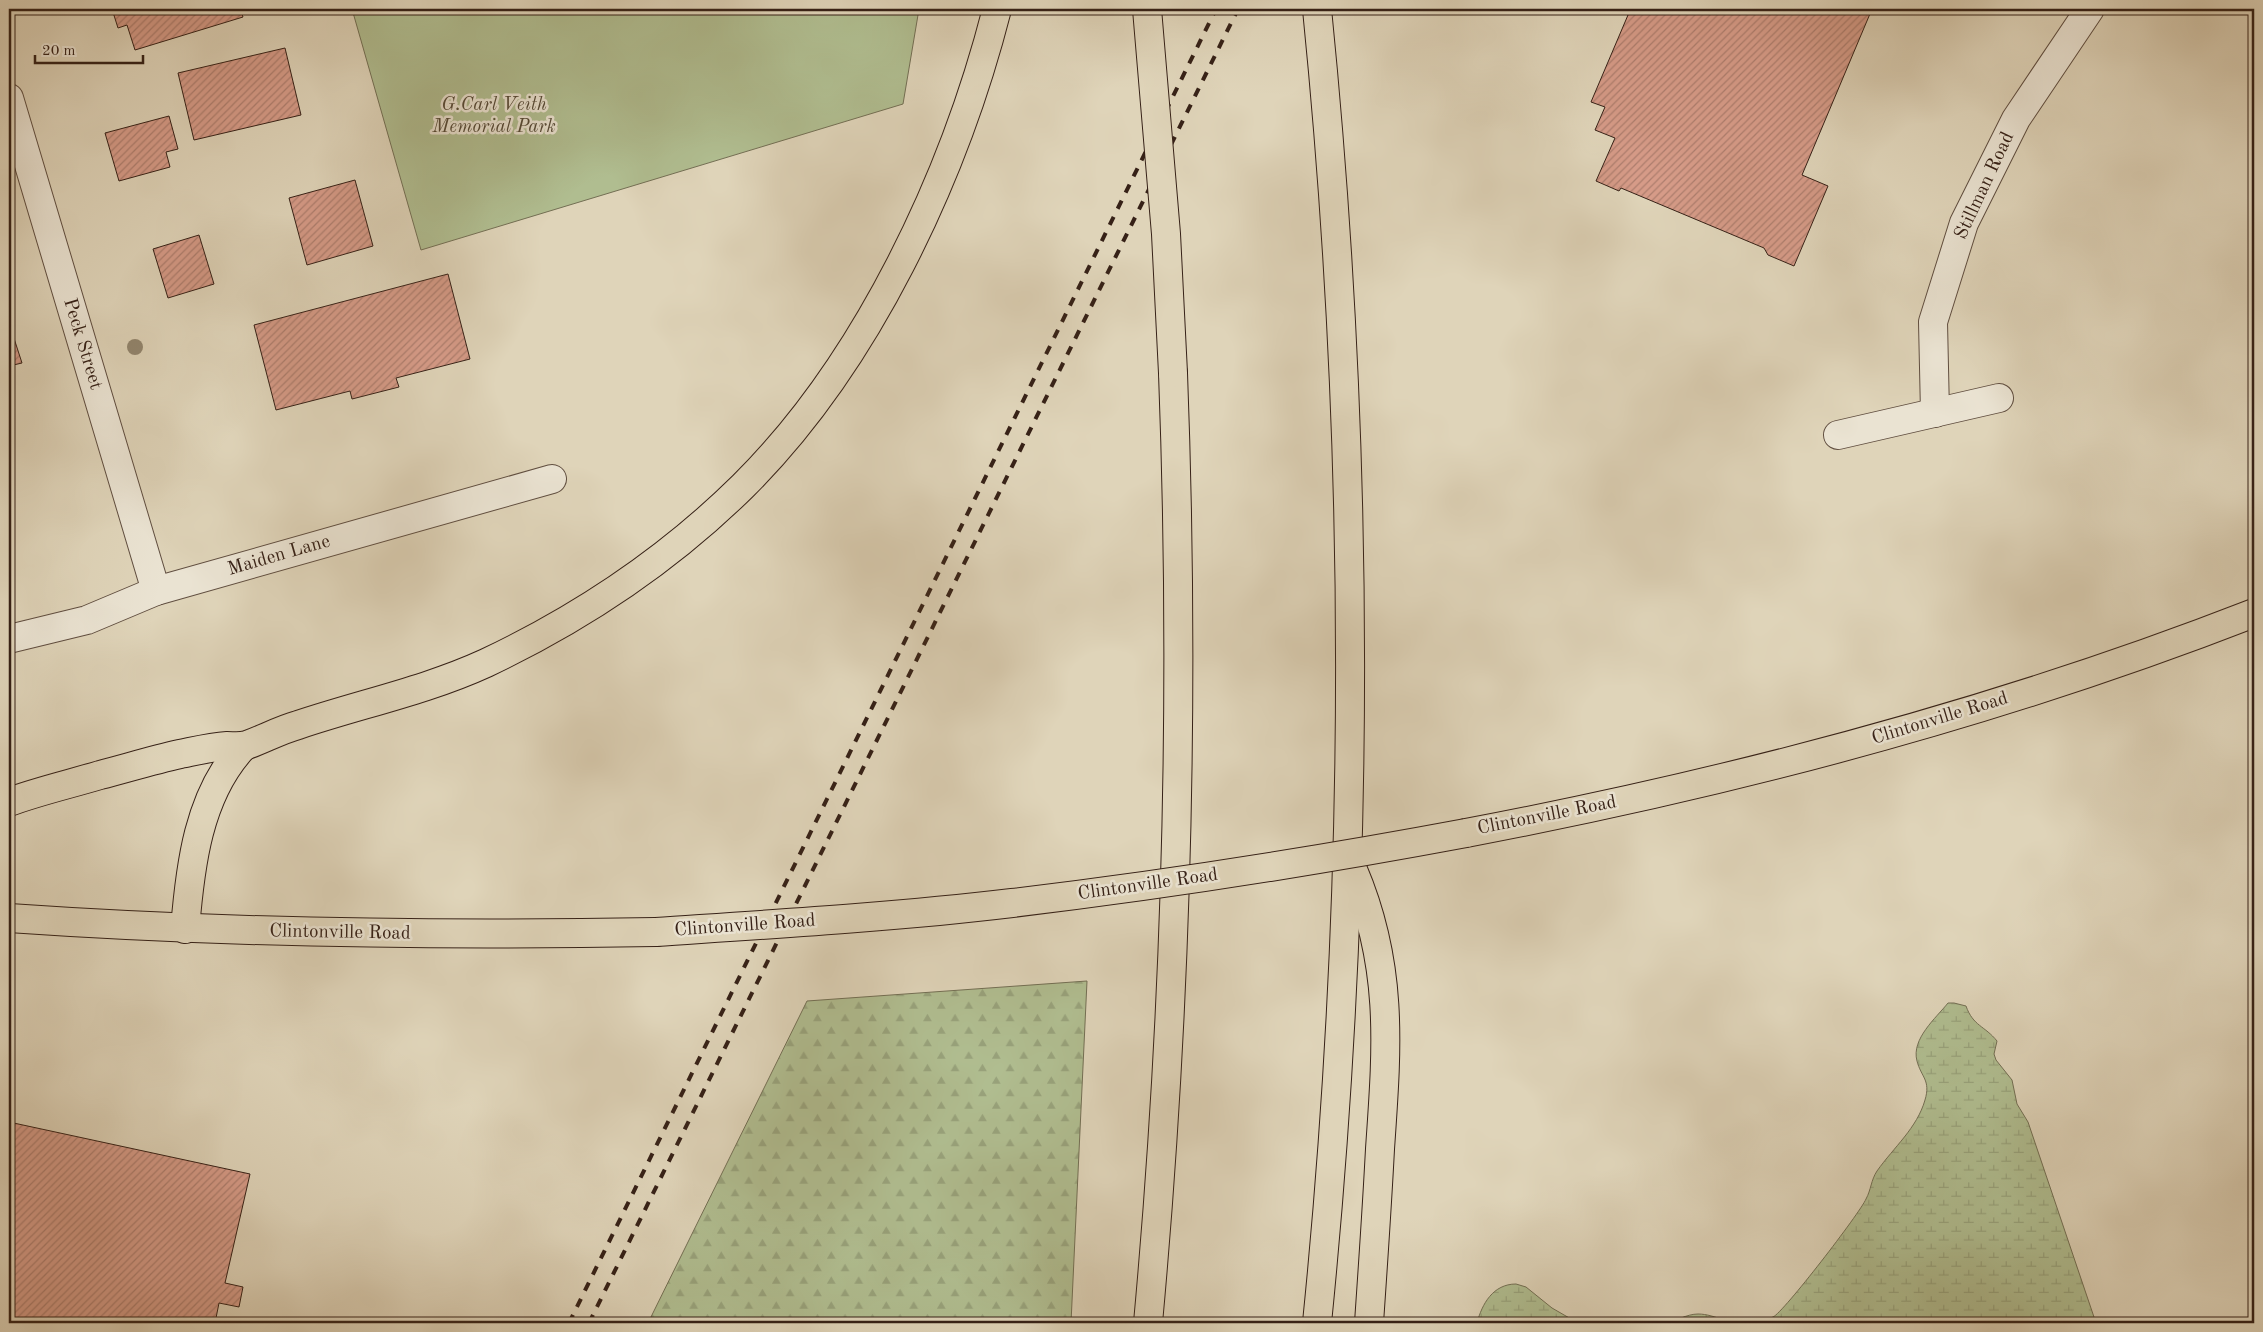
<svg xmlns="http://www.w3.org/2000/svg" width="2263" height="1332" font-family="'Old Standard TT',serif">
<style>
.forest{fill:url(#forest-firs);stroke:#736f54}
.wetland{fill:url(#wetland-marsh);stroke:#736f54}
.park{fill:#b0bd90;stroke:#736f54}
.building{fill:url(#building-hatch);stroke:#362117}
.lines{fill:none;stroke-linecap:round;stroke-linejoin:round}
.street-casing{stroke:#604e40;stroke-width:30}
.primary-casing{stroke:#362117;stroke-width:30}
.highway-casing{stroke:#362117;stroke-width:30}
.street{stroke:#eae3d2;stroke-width:28}
.primary{stroke:#dfd4b9;stroke-width:28}
.highway{stroke:#dfd4b9;stroke-width:28}
.rail{stroke:#362117;stroke-width:4;stroke-dasharray:9 9;stroke-linecap:butt}
.primary-bridge-casing{stroke:#362117;stroke-width:30;stroke-linecap:butt}
.highway-bridge-casing{stroke:#362117;stroke-width:30;stroke-linecap:butt}
.primary-bridge{stroke:#dfd4b9;stroke-width:28}
.highway-bridge{stroke:#dfd4b9;stroke-width:28}
.tree{fill:#938770}
.labels{text-anchor:middle;dominant-baseline:central;stroke-width:5;stroke-linejoin:round;paint-order:stroke}
.park-label{font-size:19px;font-style:italic;fill:#544835;stroke:#eae3d2}
.street-label{font-size:19px;fill:#362117;stroke:#eae3d2}
</style>
<defs>
<pattern id="forest-firs" width="22" height="20" patternUnits="userSpaceOnUse" patternTransform="scale(1.25)"><rect width="22" height="20" fill="#b0bd90"/><path d="M5 1l3.5 6h-7zM16 11l3.5 6h-7z" fill="#98a27b"/></pattern>
<pattern id="wetland-marsh" width="20" height="14" patternUnits="userSpaceOnUse" patternTransform="scale(1.25)"><rect width="20" height="14" fill="#b0bd90"/><path d="M1 5h8M5 5V1M11 12h8M15 12V8" fill="none" stroke="#98a27b"/></pattern>
<pattern id="building-hatch" width="6" height="6" patternUnits="userSpaceOnUse" patternTransform="scale(1.25)"><rect width="6" height="6" fill="#d69b88"/><path d="M-1 1l2-2M0 6l6-6M5 7l2-2" fill="none" stroke="#ae7e6e"/></pattern>
</defs>
<rect width="100%" height="100%" fill="#dfd4b9"/>
<filter id="stains"><feTurbulence type="fractalNoise" baseFrequency=".004" numOctaves="4"/><feColorMatrix values="0 0 0 0 .2 0 0 0 0 .09 0 0 0 0 .02 0 0 0 .5 -.17"/></filter>
<radialGradient id="worn" r=".72"><stop offset=".6" stop-color="#630" stop-opacity="0"/><stop offset="1" stop-color="#630" stop-opacity=".3"/></radialGradient>
<path class="forest" d="M1087 981 1071 1323H648L807 1001Z"/>
<g class="wetland">
<path d="M1948 1003H1954L1966 1006C1973 1026 1985 1026 1997 1041L1994 1054 1996 1060 2012 1080 2017 1104 2028 1122 2096 1323H1666C1676 1321 1687 1314 1698 1314 1707 1314 1715 1317 1724 1320 1737 1324 1760 1322 1773 1317 1783 1313 1860 1213 1866 1199 1871 1190 1871 1180 1877 1171 1894 1147 1917 1128 1925 1100 1931 1080 1921 1077 1917 1061 1911 1039 1936 1018 1948 1003Z"/>
<path d="M1516 1284 1526 1287 1552 1308 1578 1323H1477C1482 1304 1493 1284 1516 1284Z"/>
</g>
<path class="park" d="M352 9H919L903 104 421 250Z"/>
<g class="building">
<path d="M112 9H240L243 17 135 50 127 25 118 28Z"/>
<path d="M1614 9H1872L1802 175 1828 186 1794 266 1768 255 1764 248 1621 188 1619 191 1596 181 1615 138 1595 130 1605 107 1591 102 1628 15Z"/>
<path d="M285 48 301 115 194 140 178 73Z"/>
<path d="M169 116 178 149 166 152 170 167 119 181 105 133Z"/>
<path d="M355 180 373 246 307 265 289 198Z"/>
<path d="M199 235 214 284 168 298 153 249Z"/>
<path d="M448 274 470 359 396 378 399 387 352 399 350 391 276 410 254 325Z"/>
<path d="M9 323 22 363 9 366Z"/>
<path d="M9 1122 250 1174 225 1283 243 1287 239 1307 219 1303 215 1323H9Z"/>
</g>
<g class="lines">
<g class="street-casing">
<g id="street">
<path d="M9 98 156 591"/>
<path d="M1935 413 1933 322 1964 223 2016 119 2090 9"/>
<path d="M1838 435 1999 398"/>
<path d="M9 639 87 620 156 591 552 479"/>
</g>
</g>
<g class="primary-casing">
<g id="primary">
<path d="M1466 833C1735 782 2000 712 2254 613"/>
<path d="M9 918C224 933 440 936 656 932"/>
</g>
</g>
<g class="highway-casing">
<g id="highway">
<path d="M1317 9C1361 446 1361 886 1317 1323"/>
<path d="M9 802C39 791 70 784 100 775 127 768 153 760 180 754 195 751 211 747 227 746 234 746 240 747 247 745 264 739 280 730 298 725 360 704 425 691 486 663 581 618 668 560 743 486 867 363 954 177 997 9"/>
<path d="M1353 870C1394 966 1387 1048 1380 1149 1377 1207 1373 1265 1369 1323"/>
<path d="M185 929C190 867 198 795 243 747"/>
<path d="M1148 1323C1177 1007 1185 690 1173 373"/>
</g>
</g>
<use href="#street" class="street"/>
<use href="#primary" class="primary"/>
<use href="#highway" class="highway"/>
<g class="rail">
<path d="M569 1323 1216 9"/>
<path d="M589 1323 1238 9"/>
</g>
<g class="primary-bridge-casing">
<path id="primary-bridge" d="M656 932C775 924 894 917 1012 903 1164 885 1316 861 1466 833"/>
</g>
<g class="highway-bridge-casing">
<path id="highway-bridge" d="M1147 9 1166 234 1173 373"/>
</g>
<use href="#primary-bridge" class="primary-bridge"/>
<use href="#highway-bridge" class="highway-bridge"/>
</g>
<circle class="tree" cx="135" cy="347" r="8"/>
<g class="labels">
<g class="park-label">
<text x="494" y="105">G.Carl Veith<tspan x="494" dy="22">Memorial Park</tspan></text>
</g>
<g class="street-label">
<text transform="translate(1985 186) rotate(-65)">Stillman Road</text>
<text transform="translate(82 344) rotate(73)">Peck Street</text>
<text transform="translate(279 556) rotate(-16)">Maiden Lane</text>
<text transform="translate(1940 719) rotate(-17)">Clintonville Road</text>
<text transform="translate(1547 816) rotate(-11)">Clintonville Road</text>
<text transform="translate(1148 885) rotate(-8)">Clintonville Road</text>
<text transform="translate(745 926) rotate(-4)">Clintonville Road</text>
<text transform="translate(340 933) rotate(1)">Clintonville Road</text>
</g>
</g>
<rect width="2263" height="1332" fill="none" stroke="#dfd4b9" stroke-width="30"/>
<rect x="10" y="10" width="2243" height="1312" fill="none" stroke="#362117" stroke-width="2.5"/>
<rect x="15" y="15" width="2233" height="1302" fill="none" stroke="#362117"/>
<path d="M35 55v8h108v-8" fill="none" stroke="#362117" stroke-width="2.5"/>
<text x="42" y="55" font-size="15" fill="#362117" stroke="#eae3d2" stroke-width="4" paint-order="stroke">20 m</text>
<rect width="100%" height="100%" filter="url(#stains)"/>
<rect width="100%" height="100%" fill="url(#worn)"/>
</svg>
